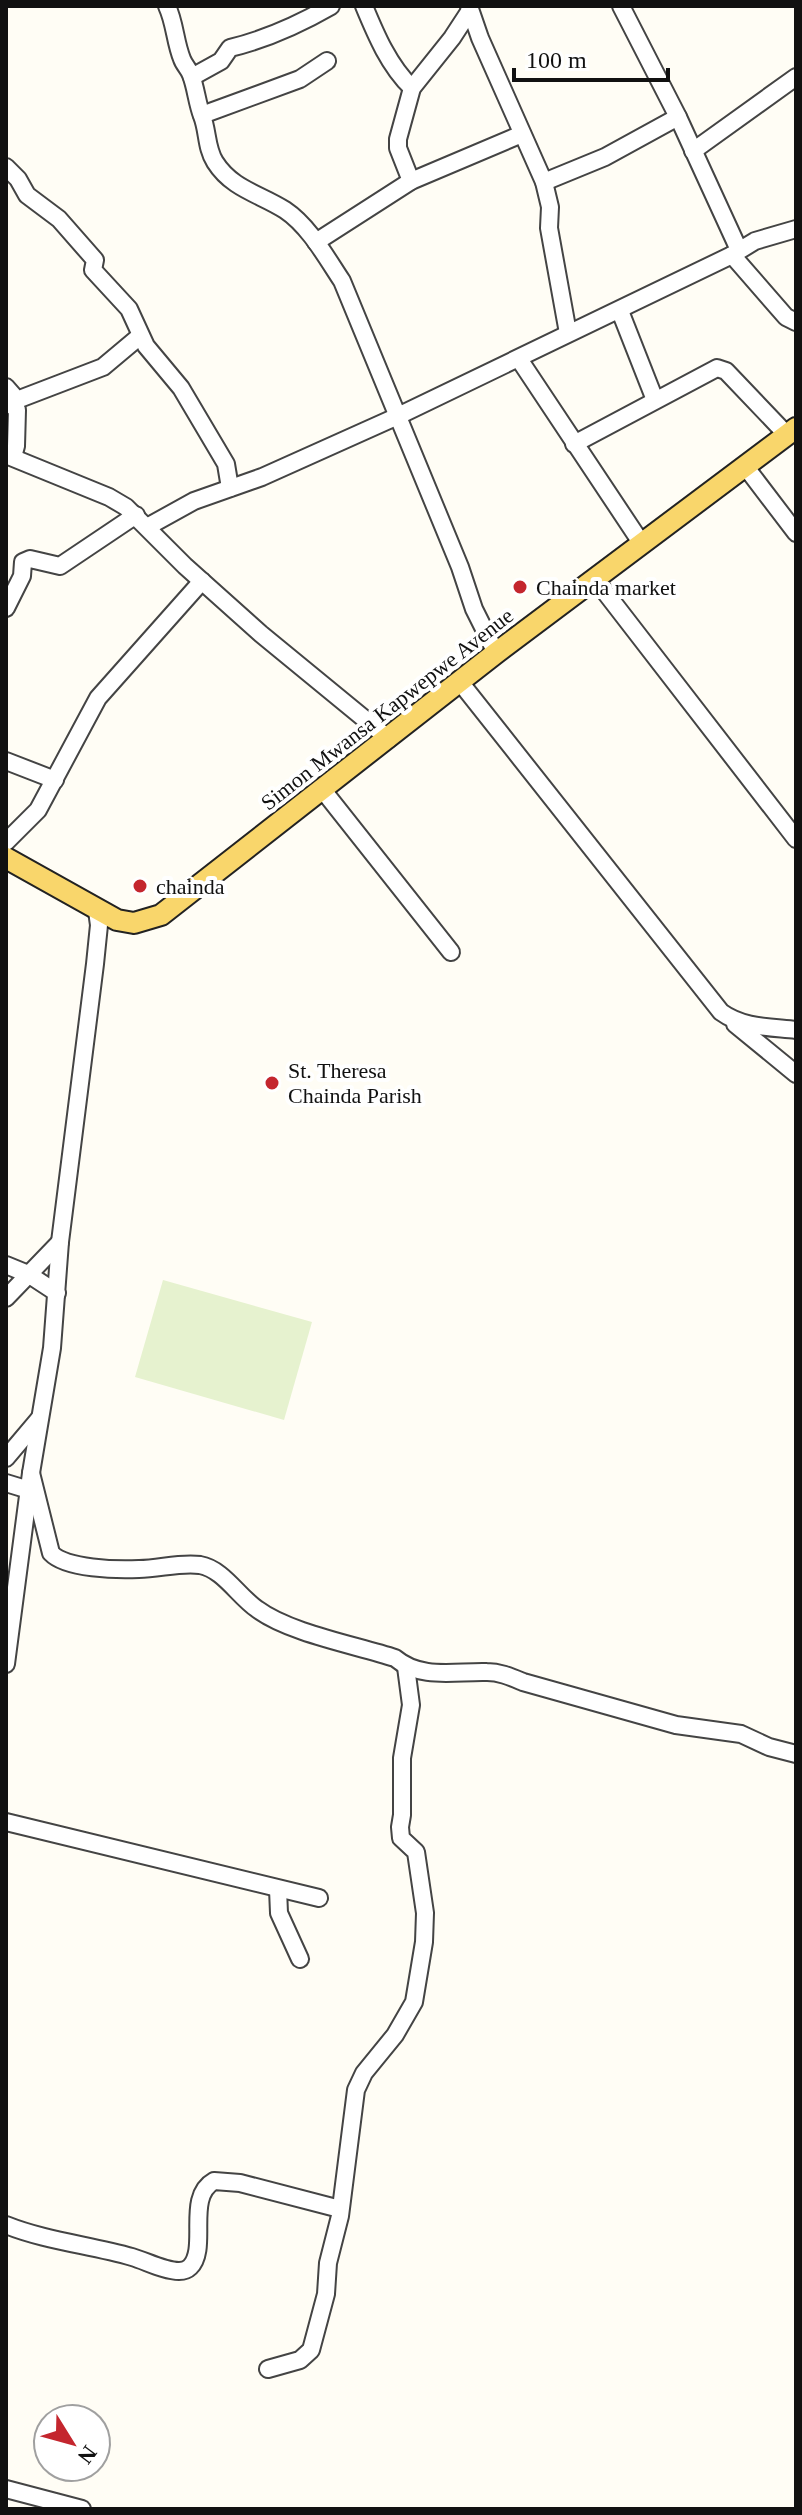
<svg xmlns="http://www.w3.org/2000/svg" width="802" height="2515" font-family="'Times New Roman',serif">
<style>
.pitch{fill:#e6f2cf}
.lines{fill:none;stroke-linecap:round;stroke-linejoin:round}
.minor-casing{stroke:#444;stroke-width:20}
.major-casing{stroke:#222;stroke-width:24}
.minor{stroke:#fff;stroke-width:16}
.major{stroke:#f9d66b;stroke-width:20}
.poi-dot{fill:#c4262e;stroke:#fff;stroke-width:3}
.labels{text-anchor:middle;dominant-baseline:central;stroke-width:8;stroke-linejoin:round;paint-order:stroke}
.poi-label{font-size:22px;fill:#111;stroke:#fff;text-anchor:start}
.street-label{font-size:22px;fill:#111;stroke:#fff}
</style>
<rect width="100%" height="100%" fill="#fffdf5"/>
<path class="pitch" d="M163 1280 312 1322 284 1420 135 1377Z"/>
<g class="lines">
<g class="minor-casing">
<g id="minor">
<path d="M167 6C175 23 175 42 182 59 184 65 189 69 191 75 196 88 197 103 202 116 208 131 206 148 215 162 232 189 260 194 285 210 309 226 326 257 342 281L460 567 474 609 496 653"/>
<path d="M364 6C376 35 389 66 412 88"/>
<path d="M469 6 480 38 544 182 550 207 549 228 568 333"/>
<path d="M621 6 678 117 739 250"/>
<path d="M192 77 221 61 230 48C267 39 298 25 331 6"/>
<path d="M202 115 300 79 327 61"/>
<path d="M693 151 796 77"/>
<path d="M6 167 18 179 27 195 59 219 95 260 93 270 129 309 146 346 181 388 226 464 230 488"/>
<path d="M411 181 398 148V139L412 88 452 38 469 12"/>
<path d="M544 182 605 157 678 117"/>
<path d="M316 242 411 181 522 134"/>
<path d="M732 255 786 317 796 322"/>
<path d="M620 311 655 400"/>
<path d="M519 359 642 544"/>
<path d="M6 387 13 395 9 403 17 410 16 446 13 457"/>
<path d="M9 403 103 367 140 336"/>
<path d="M574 444 717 368 726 371 787 435"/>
<path d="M6 455 109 497 126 507 185 566 261 634 389 739"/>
<path d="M745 466 796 533"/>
<path d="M147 527 194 501 262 477 398 416 732 255 755 241 796 229"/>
<path d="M595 579 796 839"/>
<path d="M6 608 22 576 23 562 30 559 60 566 136 515"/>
<path d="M460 682 721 1012C743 1028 770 1027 796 1030"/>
<path d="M6 761 55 780"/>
<path d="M322 789 451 952"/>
<path d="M6 842 38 810 98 698 202 581"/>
<path d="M735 1024 796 1074"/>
<path d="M6 1265 28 1274 57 1293"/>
<path d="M6 1298 60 1242"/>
<path d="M6 1458 39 1419"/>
<path d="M31 1473 51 1553C66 1569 117 1570 139 1569 159 1569 180 1562 200 1565 223 1569 238 1596 257 1609 289 1633 355 1645 395 1658 421 1680 455 1671 487 1672 500 1672 511 1677 523 1682L676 1725 741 1734 769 1747 796 1754"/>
<path d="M6 1483 29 1490"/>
<path d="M6 1664 31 1473 52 1348 60 1242 95 964 99 925 97 911"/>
<path d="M6 1822 319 1898"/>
<path d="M278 1889 279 1913 300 1959"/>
<path d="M6 2225C46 2241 90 2245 132 2257 146 2261 164 2271 179 2271 183 2271 187 2270 190 2267 209 2248 185 2197 214 2181L240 2183 340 2209"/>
<path d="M268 2369 300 2360 311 2350 326 2294 328 2263 340 2216 356 2090 364 2073 395 2035 414 2002 424 1942 425 1913 416 1852 401 1838 400 1827 402 1815V1758L411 1705 406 1667"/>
<path d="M6 2489 82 2509"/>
</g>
</g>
<g class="major-casing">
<path id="major" d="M6 858 117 920 134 923 161 915 496 653 796 428"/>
</g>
<use href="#minor" class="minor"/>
<use href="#major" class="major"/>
</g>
<g class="poi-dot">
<circle cx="520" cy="587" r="8"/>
<circle cx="140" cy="886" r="8"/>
<circle cx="272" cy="1083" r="8"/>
</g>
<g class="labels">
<g class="poi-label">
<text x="536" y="587">Chainda market</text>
<text x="156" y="886">chainda</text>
<text x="288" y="1070">St. Theresa<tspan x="288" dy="25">Chainda Parish</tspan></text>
</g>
<g class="street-label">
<text transform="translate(387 709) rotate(-38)">Simon Mwansa Kapwepwe Avenue</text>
</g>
</g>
<rect width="802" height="2515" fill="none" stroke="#111111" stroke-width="16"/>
<g transform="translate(72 2443) rotate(127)"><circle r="38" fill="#ffffff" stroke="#a0a0a0" stroke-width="2"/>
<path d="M0-6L14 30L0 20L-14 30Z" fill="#c4262e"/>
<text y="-12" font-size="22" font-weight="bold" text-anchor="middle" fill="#111111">N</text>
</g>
<path d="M514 68v12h154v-12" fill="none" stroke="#111111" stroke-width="4"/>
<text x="526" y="68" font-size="24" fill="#111111" stroke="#ffffff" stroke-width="6" paint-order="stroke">100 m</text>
</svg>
